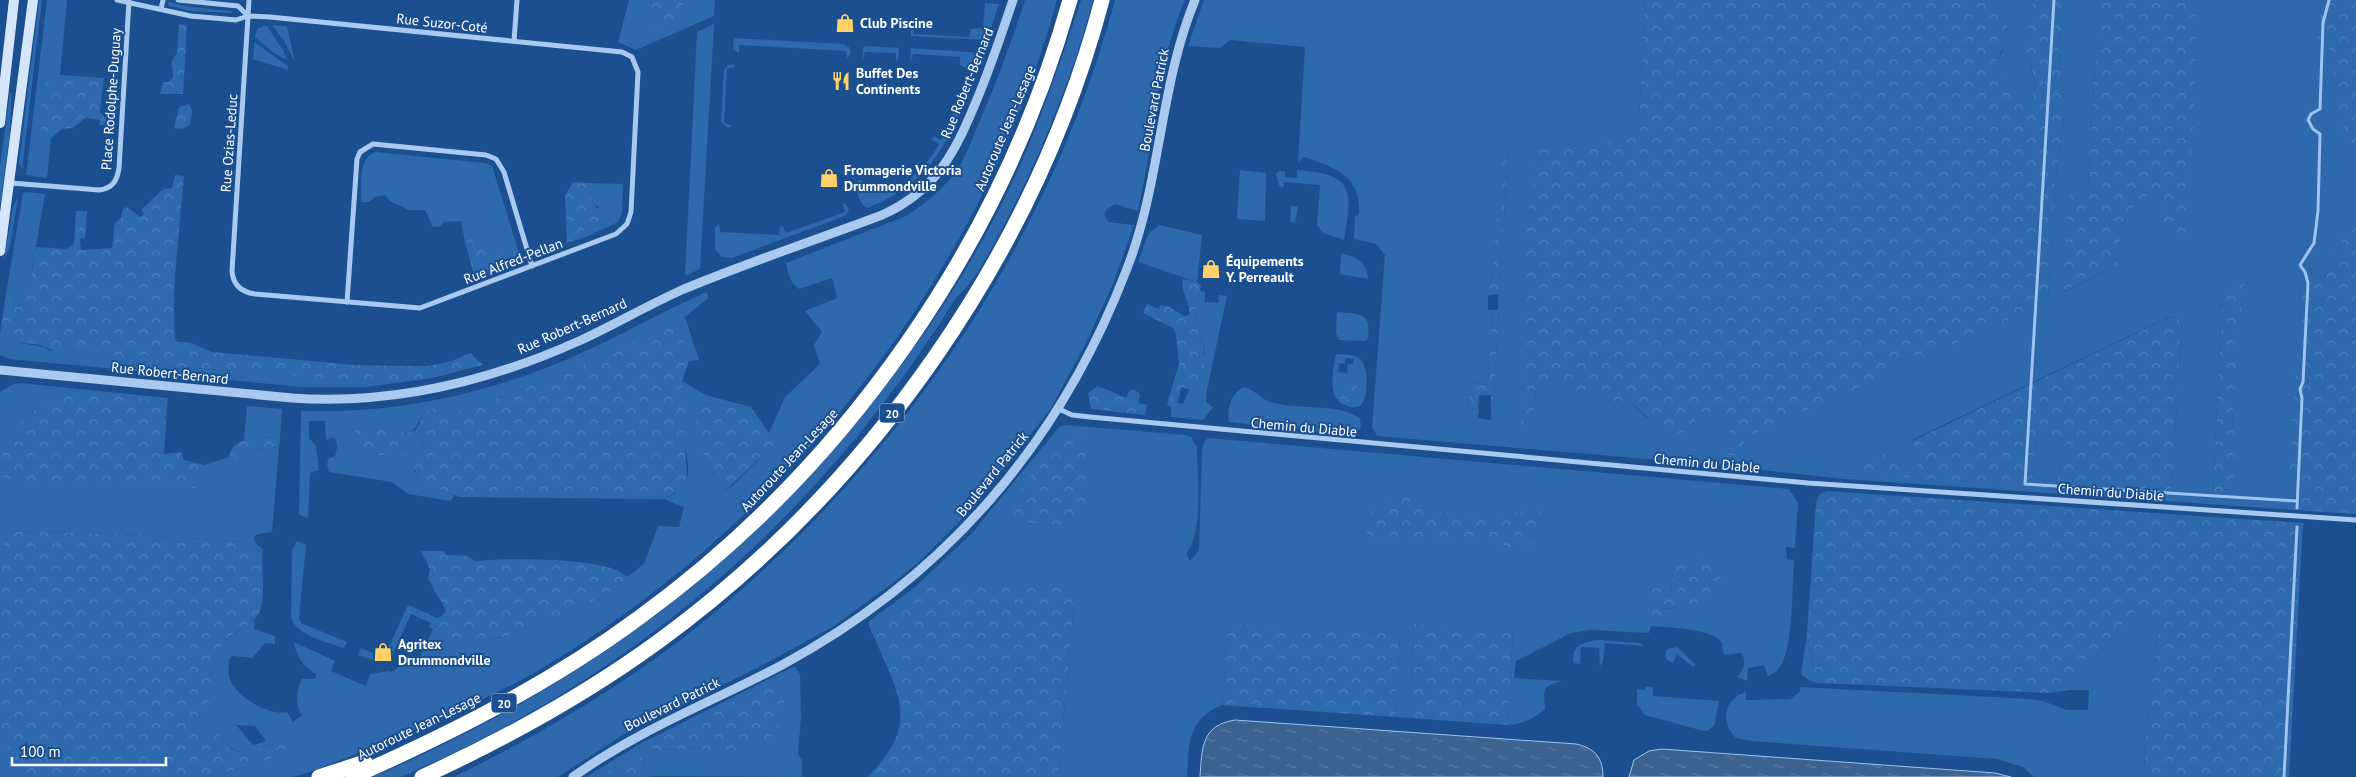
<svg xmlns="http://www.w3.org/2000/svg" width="2356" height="777" font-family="'PT Sans',sans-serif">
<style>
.green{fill:#2e69ad;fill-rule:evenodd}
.forest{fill:url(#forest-crowns);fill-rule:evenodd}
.water{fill:url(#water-ripples);stroke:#9cc4f0}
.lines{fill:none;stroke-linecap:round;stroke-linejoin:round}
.stream{stroke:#9cc4f0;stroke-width:3}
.minor{stroke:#a9c9ee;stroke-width:5}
.tertiary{stroke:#a9c9ee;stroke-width:9}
.secondary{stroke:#d6e6fa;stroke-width:10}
.motorway{stroke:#fff;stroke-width:15}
.labels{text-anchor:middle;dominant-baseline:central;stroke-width:4;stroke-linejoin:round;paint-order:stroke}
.shield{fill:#1b4f8f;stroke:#bbcadd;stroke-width:1}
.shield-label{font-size:12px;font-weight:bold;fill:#fff}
.street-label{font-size:14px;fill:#fff;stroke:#1b4f8f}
.poi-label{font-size:14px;font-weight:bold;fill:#fff;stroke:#1b4f8f;text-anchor:start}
</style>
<defs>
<pattern id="forest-crowns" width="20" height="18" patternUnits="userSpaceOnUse" patternTransform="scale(1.25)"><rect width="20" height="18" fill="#2e69ad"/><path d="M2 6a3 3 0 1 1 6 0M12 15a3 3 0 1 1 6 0" fill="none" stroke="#4d80b9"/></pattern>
<pattern id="water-ripples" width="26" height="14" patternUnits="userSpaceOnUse" patternTransform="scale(1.25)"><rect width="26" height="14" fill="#3c6290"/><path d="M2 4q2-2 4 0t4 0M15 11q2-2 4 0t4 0" fill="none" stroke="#597aa1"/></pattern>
</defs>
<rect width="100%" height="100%" fill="#1b4f8f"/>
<g class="green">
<path d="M39 0H42L22 170 19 163Z"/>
<path d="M47 0H67L60 75 50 76 43 92 41 132 51 138 47 178 26 175Z"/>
<path d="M629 0H651L649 12 685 11 683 0H715L714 16 636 50 618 42Z"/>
<path d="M1025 0H1057C981 280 783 527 534 673 507 688 479 701 451 714 414 732 376 746 338 761 323 766 306 775 291 777 264 777 233 777 205 777L254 765 275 743C247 754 234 760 216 730L204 737 195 732 193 725 209 709C210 688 207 657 225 641 234 633 245 627 255 620L254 629 275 636V644L265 643 252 658 232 656 229 659C229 664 228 670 229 675 231 694 269 717 287 712L293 722 302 715C295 707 296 687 302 679H315L316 674C302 666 297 657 294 642L335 661 331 671 366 686 370 674 389 671 390 673 408 660 417 664 433 629 429 627 431 623 437 627 434 633 466 640 474 638 493 639 512 635 529 625 574 612 601 597 644 564 658 526 679 527 684 507 663 499C671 496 680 491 685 483 693 469 683 447 684 432 684 414 684 398 682 381L706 395 751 407 700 404 713 473 725 491 731 487 773 446 769 433 785 397 820 364 814 345 822 332 805 311 837 298 832 278 799 289C790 283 788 273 786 263L906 216C926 203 946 187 959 167 968 152 974 134 981 118 998 79 1012 40 1025 0ZM236 725 255 726 266 741 253 745Z"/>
<path d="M1081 0H1093C1072 79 1040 157 1002 229 988 254 977 279 956 298 843 480 691 628 502 728 476 742 451 755 425 766 417 769 408 775 400 777 392 777 381 777 373 777 587 684 758 559 898 370 947 304 992 231 1025 154 1046 104 1064 52 1081 0Z"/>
<path d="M1115 0H1185C1156 66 1154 141 1138 211L1115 204 1107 209 1104 214 1108 222 1134 225 1113 284 1085 345 1051 408 976 505 919 562 894 582 834 626 765 664 626 733 558 777H454C539 735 623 686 697 627 895 468 1049 247 1115 0Z"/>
<path d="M1204 0H1645L1638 139 1539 147 1534 417 1536 385 1549 381 1606 401 1631 402 1647 418 1692 426 1699 413C1728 408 1734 432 1728 454L1741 451 1746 437 1898 360 1908 357H1927L2048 301 2056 175 2065 109 2059 59 2063 0H2099L2088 186 2069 188 2063 293 2117 265C2123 224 2121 208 2161 187L2160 228 2196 0H2321L2317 41 2329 49 2351 150H2356V226L2340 242 2331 267 2320 282 2313 287H2301L2290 483 2299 486 2295 510 1843 479 1717 465 1377 436 1372 427 1385 255 1376 244 1354 239 1355 216 1359 215C1362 176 1334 167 1304 157L1298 162 1305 47 1230 40 1220 48 1188 46ZM1503 144 1508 148 1493 412 1491 420 1478 418 1474 420 1467 411 1471 383 1488 385 1492 310H1488V294L1486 295 1492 280ZM2223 279 2243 281 2232 425 2243 457 2237 474 2213 493ZM2171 316 2182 320 2171 496 1844 473 1885 453 1904 470 1914 472 1918 468 1912 440Z"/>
<path d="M1996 0H2033C2029 20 2028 39 2029 59 2031 75 2040 87 2030 101L2025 102 2014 85 1998 71 1996 62 2003 51 1994 3Z"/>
<path d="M168 2 192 7 231 11 232 13 190 11 169 6Z"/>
<path d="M985 3 999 4 987 40 911 36V27H913V34L969 37 971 29 983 28Z"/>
<path d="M714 24 700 269 685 276 697 32Z"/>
<path d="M266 25 283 50 287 60 274 53 255 37 257 29Z"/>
<path d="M272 25 287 26 295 62 284 41Z"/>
<path d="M734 38 843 44 849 47 851 53 847 59 846 51 739 45V53L733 49Z"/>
<path d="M254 42 288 66V70L253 59Z"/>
<path d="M865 46 899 48 898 60 896 61V53L865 52 863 60V49Z"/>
<path d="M911 48 982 53C957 122 942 180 867 208 860 204 854 189 857 181L862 180V188L893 189 895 181 899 188C916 175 929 162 939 144L932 140 934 136 941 140 971 70 960 65V57L913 54 910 63Z"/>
<path d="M734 64V68H727L724 123 732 126 728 128 721 122 724 70 728 65Z"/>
<path d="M10 93H12L9 140 0 206V167Z"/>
<path d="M376 152 485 163 492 166 519 252 517 262 498 270 508 261 474 235 465 242 461 221 444 222 441 226 433 227 425 210H409L390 201 385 195 375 197 369 202H361C362 187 357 157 376 152Z"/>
<path d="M1240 170 1266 173 1265 221 1237 219Z"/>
<path d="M1297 170C1352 174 1354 188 1344 240L1323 233 1317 225 1320 185 1284 182 1283 188 1279 186 1276 174 1279 171H1285V177L1297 178Z"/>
<path d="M586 183 623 184 622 213 618 222 586 237 584 230 595 225 599 207 593 204 590 192 586 191Z"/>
<path d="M27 192 45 194 30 280C25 292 18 297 5 300L23 193Z"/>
<path d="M18 197 10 246 4 260 13 207Z"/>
<path d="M845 203 849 210 845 216 732 258 722 257 715 249V228L719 224 720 232 779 235 780 226H783L786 233 845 212 843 204Z"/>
<path d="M1291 206H1298L1295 223 1290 222Z"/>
<path d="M1159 225 1202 235 1197 282 1138 262 1148 234Z"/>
<path d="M1341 253C1356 257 1367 261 1368 279L1340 274Z"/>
<path d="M1200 291 1205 292V302L1218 303 1219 295 1227 296 1207 390 1206 402 1213 407 1203 420 1171 417V407L1175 402 1183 404 1205 354 1201 335 1209 336 1198 327 1196 316Z"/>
<path d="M707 292 708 298 685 317 699 360 689 361 678 324 555 377 462 411 446 412 431 409C410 422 424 436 391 434L386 424 375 428 364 425 360 452 401 458 406 452 411 438 423 441 424 446 414 470 424 488H435L454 495 451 501 408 494 392 482 329 472 327 464 329 458 335 456C337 449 339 442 333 437L326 440 325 421H309V438L316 446 319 470 310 473 308 519 299 514 301 411C396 414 483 395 570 358 617 338 660 312 707 292Z"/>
<path d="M1337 312C1359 314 1372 312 1368 338L1366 341 1339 340 1336 333Z"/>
<path d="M0 335H11L20 343 45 347 50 351 66 349 163 356 166 366 365 381V387H302L10 359 0 355Z"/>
<path d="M1336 354C1343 355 1354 354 1359 358 1369 364 1369 398 1361 405 1357 408 1352 408 1347 406 1326 400 1333 370 1336 354ZM1345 358 1354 359 1353 364H1348L1347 373 1338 372 1339 363 1345 364Z"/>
<path d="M20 383 168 398 167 405 158 400 35 409 9 434 195 488 204 465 229 457 232 462 242 459 246 452 256 449 279 447 272 532 258 534 254 537 255 542 263 550 262 553 244 542 231 541 142 535 7 531 0 572V392L14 384Z"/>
<path d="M1244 387C1255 390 1262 400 1271 402 1299 411 1334 402 1360 418L1361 428 1353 435 1229 422C1226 409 1232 392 1244 387Z"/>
<path d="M247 406 282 409 280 438 255 437 244 440Z"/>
<path d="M1066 425 1186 435 1191 437 1197 447C1197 475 1204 533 1186 554L1190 561 1199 550 1202 451 1204 442 1208 438 1789 489 1798 503 1795 548 1786 547 1787 559 1794 560C1792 585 1794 653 1778 670 1775 673 1771 674 1768 676L1764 665 1748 668 1747 681 1737 677C1744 671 1747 660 1741 653L1725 655C1722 651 1723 647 1722 643 1716 629 1665 627 1651 626L1649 633 1590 630 1571 633 1516 661 1514 678 1561 681 1546 687 1544 693 1545 709C1533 719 1523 724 1508 725L1513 631 1414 624 1409 718 1395 717 1400 634 1229 625 1222 705C1187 719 1189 745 1187 777H1058L1074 605 891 615 870 628 868 622 915 587 973 532 1059 427ZM1062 438 1072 524 1049 526 1015 521 1005 510ZM1674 562 1710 601 1661 610 1649 590 1658 588 1664 583V590L1671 592Z"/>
<path d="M2046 435 2065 440 2066 454 2055 482 2033 479 2036 439Z"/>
<path d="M297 541 306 545 299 618 301 623 347 642 344 648C327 642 296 636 291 617L292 550Z"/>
<path d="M408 605 411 606 407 612 411 614 393 654 389 656 387 651Z"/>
<path d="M2146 608 2154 616 2158 634 2145 740 2144 777H2034L2023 767 1997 759 1751 741 1736 738C1720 722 1724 698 1746 692V700L1790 699 1800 692V687L2031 699 2043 701 2067 710H2088L2089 690H2069L2132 613Z"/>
<path d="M1807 634 1817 683 1810 681 1801 674Z"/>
<path d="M1598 640 1640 643 1644 646 1605 643 1603 662 1600 666 1599 648 1581 647 1580 664 1574 663C1569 647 1585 641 1598 640Z"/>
<path d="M1677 647 1696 665 1693 667 1677 654 1673 663 1667 660 1665 655 1667 649Z"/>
<path d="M361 648 378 655 380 660 375 661 358 655Z"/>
<path d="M795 666 800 675 801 717 798 754 802 760V777L647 776 640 749 600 777H586L638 745ZM766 743 721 753 700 748 659 750 641 748Z"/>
<path d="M1646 687H1653V696L1719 701 1714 726 1707 731 1700 730 1645 715 1637 704V689L1645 690Z"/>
<path d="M0 733 17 764 34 777H0Z"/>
</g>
<g class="forest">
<path d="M651 0H683L685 11 675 27 651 26 649 12Z"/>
<path d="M1645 0H1996L1994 3 1996 10 2007 22 2006 43 1996 62 1999 71 2014 85 2025 102 2030 101C2042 84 2027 66 2027 47 2027 31 2030 16 2033 0H2063L2059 59 2065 109 2056 175 2048 301 1927 357H1908L1898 360 1891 373 1746 437 1741 451 1733 458 1727 454C1734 432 1728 408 1699 413L1692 426 1680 434 1657 426 1631 402 1606 401 1549 381 1536 385 1534 417 1528 430 1524 431 1521 428 1527 216 1539 147 1638 138Z"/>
<path d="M2099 0H2196L2194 120 2185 233 2170 234 2160 228V188C2121 208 2123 225 2117 265L2062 293 2069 188 2088 186Z"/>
<path d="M2321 0H2356V150H2351L2344 133 2329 49 2317 41Z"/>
<path d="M179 24 187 25 183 94H160L163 82H168L173 78C174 68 168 62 177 54Z"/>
<path d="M60 75 104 78 100 112 107 120 105 125H99L100 120 85 118 73 128 62 129 50 139 41 132C42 119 40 87 48 78 51 75 56 75 60 75Z"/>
<path d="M189 104 192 111 190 125 182 129 174 128 179 107Z"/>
<path d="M1502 144 1508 148 1493 412 1491 421V395H1479L1478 418 1474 420 1467 412 1471 383 1488 385 1492 310H1498V294L1485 296 1492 280Z"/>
<path d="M175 175 184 176C180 230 171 285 175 339L178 342 191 343 212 352 354 365 409 366H428L452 361 470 353 483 365 432 378 365 387 364 381 166 366 162 356 140 355 134 360 111 359 107 353 67 349 61 354C55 352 51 350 46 347 34 341 20 348 11 335H0L5 300C34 292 31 272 36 247L66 249 74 244 76 211H87L85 238 80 239 81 250 112 248 115 223 121 218 123 209 127 207 140 217 144 214 141 210 162 190 172 188Z"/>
<path d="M573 182 586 183V190L590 192 593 204 603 213C600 224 594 226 584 230L586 237 567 243 565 195Z"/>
<path d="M2356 226V514L2295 510 2299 486 2289 483 2301 287C2330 286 2329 264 2340 243 2343 237 2351 231 2356 226Z"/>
<path d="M474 235 481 237C490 248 502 251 508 261L498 270 475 279 465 242Z"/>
<path d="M1183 279 1197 282 1201 285 1196 316 1198 327 1211 333 1210 336H1201C1205 355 1210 380 1189 390L1182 387 1177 403 1171 407 1167 404 1179 364 1176 334 1173 328 1143 313 1147 304 1159 309 1160 305 1168 306 1184 316 1189 315C1191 301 1180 293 1183 279Z"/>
<path d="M2223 279 2244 280 2232 425 2243 457 2237 474 2228 482 2227 494 2213 493Z"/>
<path d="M2172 316 2182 320 2171 497 1843 473 1885 453 1904 470 1914 472 1918 468 1912 441ZM2046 435 2065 440 2066 454 2055 482 2033 479 2036 439Z"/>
<path d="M678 323 689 361 682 381 686 418 684 433 687 474 686 482 678 491 663 499 460 497 435 488H424C413 468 410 465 424 446L423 441 411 438 406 452 401 458 360 452 354 446 353 436 357 427 364 425 375 428 382 423 386 424 391 433 399 432 405 434 416 430 424 413 431 409 439 408 446 412 462 411 555 377Z"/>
<path d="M1352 377 1359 392 1353 404 1342 401 1338 395 1340 385Z"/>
<path d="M1098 386 1126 398 1130 390H1135L1140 394 1138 403 1147 405 1145 415 1091 409 1088 393Z"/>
<path d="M64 391 158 400 167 405 164 454 181 452 184 460 204 465 196 488 18 482 3 477C3 467 0 454 3 445 11 427 45 399 64 391Z"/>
<path d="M700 404 751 407 769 433 774 445 725 491C709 467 688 434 700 404Z"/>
<path d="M1073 434 1088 436 1086 516 1072 524 1049 526 1015 521 1005 510 1052 448 1062 438Z"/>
<path d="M255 437 280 438 279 447 256 449 246 452 242 461 232 462 229 457C232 442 242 441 255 437Z"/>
<path d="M1827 491 2303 523 2289 777H2144L2145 740 2158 634 2154 616 2146 608 2132 613 2069 690 2049 693 1817 683 1807 634 1816 502 1820 494Z"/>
<path d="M1403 493 1431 512 1490 515 1539 510 1544 514 1546 522 1531 544 1515 548 1477 539 1377 543 1360 527 1375 506 1390 501Z"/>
<path d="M7 531 142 535 231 541 244 542 262 553C262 570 265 590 261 607 257 626 234 629 223 643 208 662 210 687 209 710L194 725 195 732 204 737 216 730C240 771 252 742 284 744L289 750 254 765 205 777H34L17 764 0 733V572Z"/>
<path d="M421 551H444L446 555 467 556 475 561C502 558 613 556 628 578L601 597 574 612 529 625 512 635 480 641 474 638 459 644 434 633 437 626 407 612 411 606 437 618 443 615 446 610 428 579 430 569Z"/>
<path d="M1704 559 1711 561 1721 574C1718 615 1690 602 1661 610V618L1657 620 1653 618 1647 594 1649 590 1658 588 1664 580V590L1671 592 1674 562Z"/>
<path d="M925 587 1064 588 1074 605 1058 777H867C924 723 896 689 870 628L891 615Z"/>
<path d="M1229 624 1400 634 1395 717 1222 705Z"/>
<path d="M1414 624 1513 630 1508 725 1409 718Z"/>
<path d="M771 683 784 694V714L775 733 766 743 721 753 700 748 659 750 640 748 647 776 658 777H600L640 748Z"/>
</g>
<g class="water">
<path d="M1235 720 1576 744C1595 748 1603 758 1603 777H1200C1202 749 1201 725 1235 720Z"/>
<path d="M1661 749 1995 773 2011 777H1629L1634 760 1649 751Z"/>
</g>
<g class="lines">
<g class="stream">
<path d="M2054 0 2025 484 2296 501"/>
<path d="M2297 508 2302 398 2300 389 2303 382 2308 283 2305 272 2300 265 2314 243 2318 211 2320 134 2313 129 2308 120 2311 114 2320 109 2323 23 2329 0"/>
<path d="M2284 777 2297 527"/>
</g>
<g class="minor">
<path d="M117 0 191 16 236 20 248 16 270 17 622 52 632 57 638 72 631 212 627 224 616 234 420 308 255 294C241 292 233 285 232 271L248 16 249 0"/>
<path d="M178 0 238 6 248 16"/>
<path d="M161 9 163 0"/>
<path d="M514 41 517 0"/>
<path d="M11 183 99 190C113 188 117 181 119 168L129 1"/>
<path d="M347 302 357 159 360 152 373 144 486 155 496 159 504 172 532 266"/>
<path d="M1059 409 1072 415 1090 417 1808 483 2356 520"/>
</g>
<g class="tertiary">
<path d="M0 370 292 398C391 405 488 382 579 341 614 325 648 305 684 289 749 262 816 240 882 215 938 190 956 150 978 97 991 65 1002 33 1013 0"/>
<path d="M573 777C638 730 712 702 782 665 945 577 1060 443 1126 271 1161 184 1159 87 1195 0"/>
</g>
<g class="secondary">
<path d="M0 123 14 0"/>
<path d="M0 251 33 0"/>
</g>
<g class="motorway">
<path d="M319 777 365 762"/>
<path d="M352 777C452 733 551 683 640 617 846 467 1001 245 1070 0"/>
<path d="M422 777C505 739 585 695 659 641 870 487 1035 253 1102 0"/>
</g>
</g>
<defs>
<g id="shop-bare" transform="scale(1.5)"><path d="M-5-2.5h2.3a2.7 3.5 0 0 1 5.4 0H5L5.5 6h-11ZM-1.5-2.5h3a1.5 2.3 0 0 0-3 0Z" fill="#ffd166" stroke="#1b4f8f" stroke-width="2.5" paint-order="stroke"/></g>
<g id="restaurant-bare" transform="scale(1.5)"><path d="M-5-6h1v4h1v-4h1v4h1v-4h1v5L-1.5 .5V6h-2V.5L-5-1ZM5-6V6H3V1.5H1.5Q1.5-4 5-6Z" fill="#ffd166" stroke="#1b4f8f" stroke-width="2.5" paint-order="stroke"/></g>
</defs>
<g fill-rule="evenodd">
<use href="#shop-bare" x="845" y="23"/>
<use href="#restaurant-bare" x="841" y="81"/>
<use href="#shop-bare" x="829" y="178"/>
<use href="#shop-bare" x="1211" y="269"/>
<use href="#shop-bare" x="383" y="652"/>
</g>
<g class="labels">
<g class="shield">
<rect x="879.5" y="403.5" width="25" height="19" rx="4"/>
<rect x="491.5" y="693.5" width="25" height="19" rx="4"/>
</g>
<g class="shield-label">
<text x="892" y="413">20</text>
<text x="504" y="703">20</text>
</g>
<g class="street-label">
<text transform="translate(442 23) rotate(6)">Rue Suzor-Coté</text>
<text transform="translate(967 83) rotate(-68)">Rue Robert-Bernard</text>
<text transform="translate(111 99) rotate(-86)">Place Rodolphe-Duguay</text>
<text transform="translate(1154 100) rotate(-79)">Boulevard Patrick</text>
<text transform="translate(1005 128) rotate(-67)">Autoroute Jean-Lesage</text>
<text transform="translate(229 143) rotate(-86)">Rue Ozias-Leduc</text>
<text transform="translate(513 261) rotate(-21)">Rue Alfred-Pellan</text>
<text transform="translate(572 326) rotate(-24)">Rue Robert-Bernard</text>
<text transform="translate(170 373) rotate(6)">Rue Robert-Bernard</text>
<text transform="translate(1304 427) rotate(5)">Chemin du Diable</text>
<text transform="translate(789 460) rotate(-47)">Autoroute Jean-Lesage</text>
<text transform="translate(1707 463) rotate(5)">Chemin du Diable</text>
<text transform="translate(992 474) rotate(-51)">Boulevard Patrick</text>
<text transform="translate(2111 492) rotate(4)">Chemin du Diable</text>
<text transform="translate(672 704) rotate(-26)">Boulevard Patrick</text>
<text transform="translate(419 726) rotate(-26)">Autoroute Jean-Lesage</text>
</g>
<g class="poi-label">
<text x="860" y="23">Club Piscine</text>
<text x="856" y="73">Buffet Des<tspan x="856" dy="16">Continents</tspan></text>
<text x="844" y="170">Fromagerie Victoria<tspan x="844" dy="16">Drummondville</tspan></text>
<text x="1226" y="261">Équipements<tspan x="1226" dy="16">Y. Perreault</tspan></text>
<text x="398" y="644">Agritex<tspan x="398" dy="16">Drummondville</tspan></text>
</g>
</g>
<path d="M12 757v8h154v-8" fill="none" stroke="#ffffff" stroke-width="2.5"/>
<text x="20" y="757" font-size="15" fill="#ffffff" stroke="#1b4f8f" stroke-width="4" paint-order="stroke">100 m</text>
</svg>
